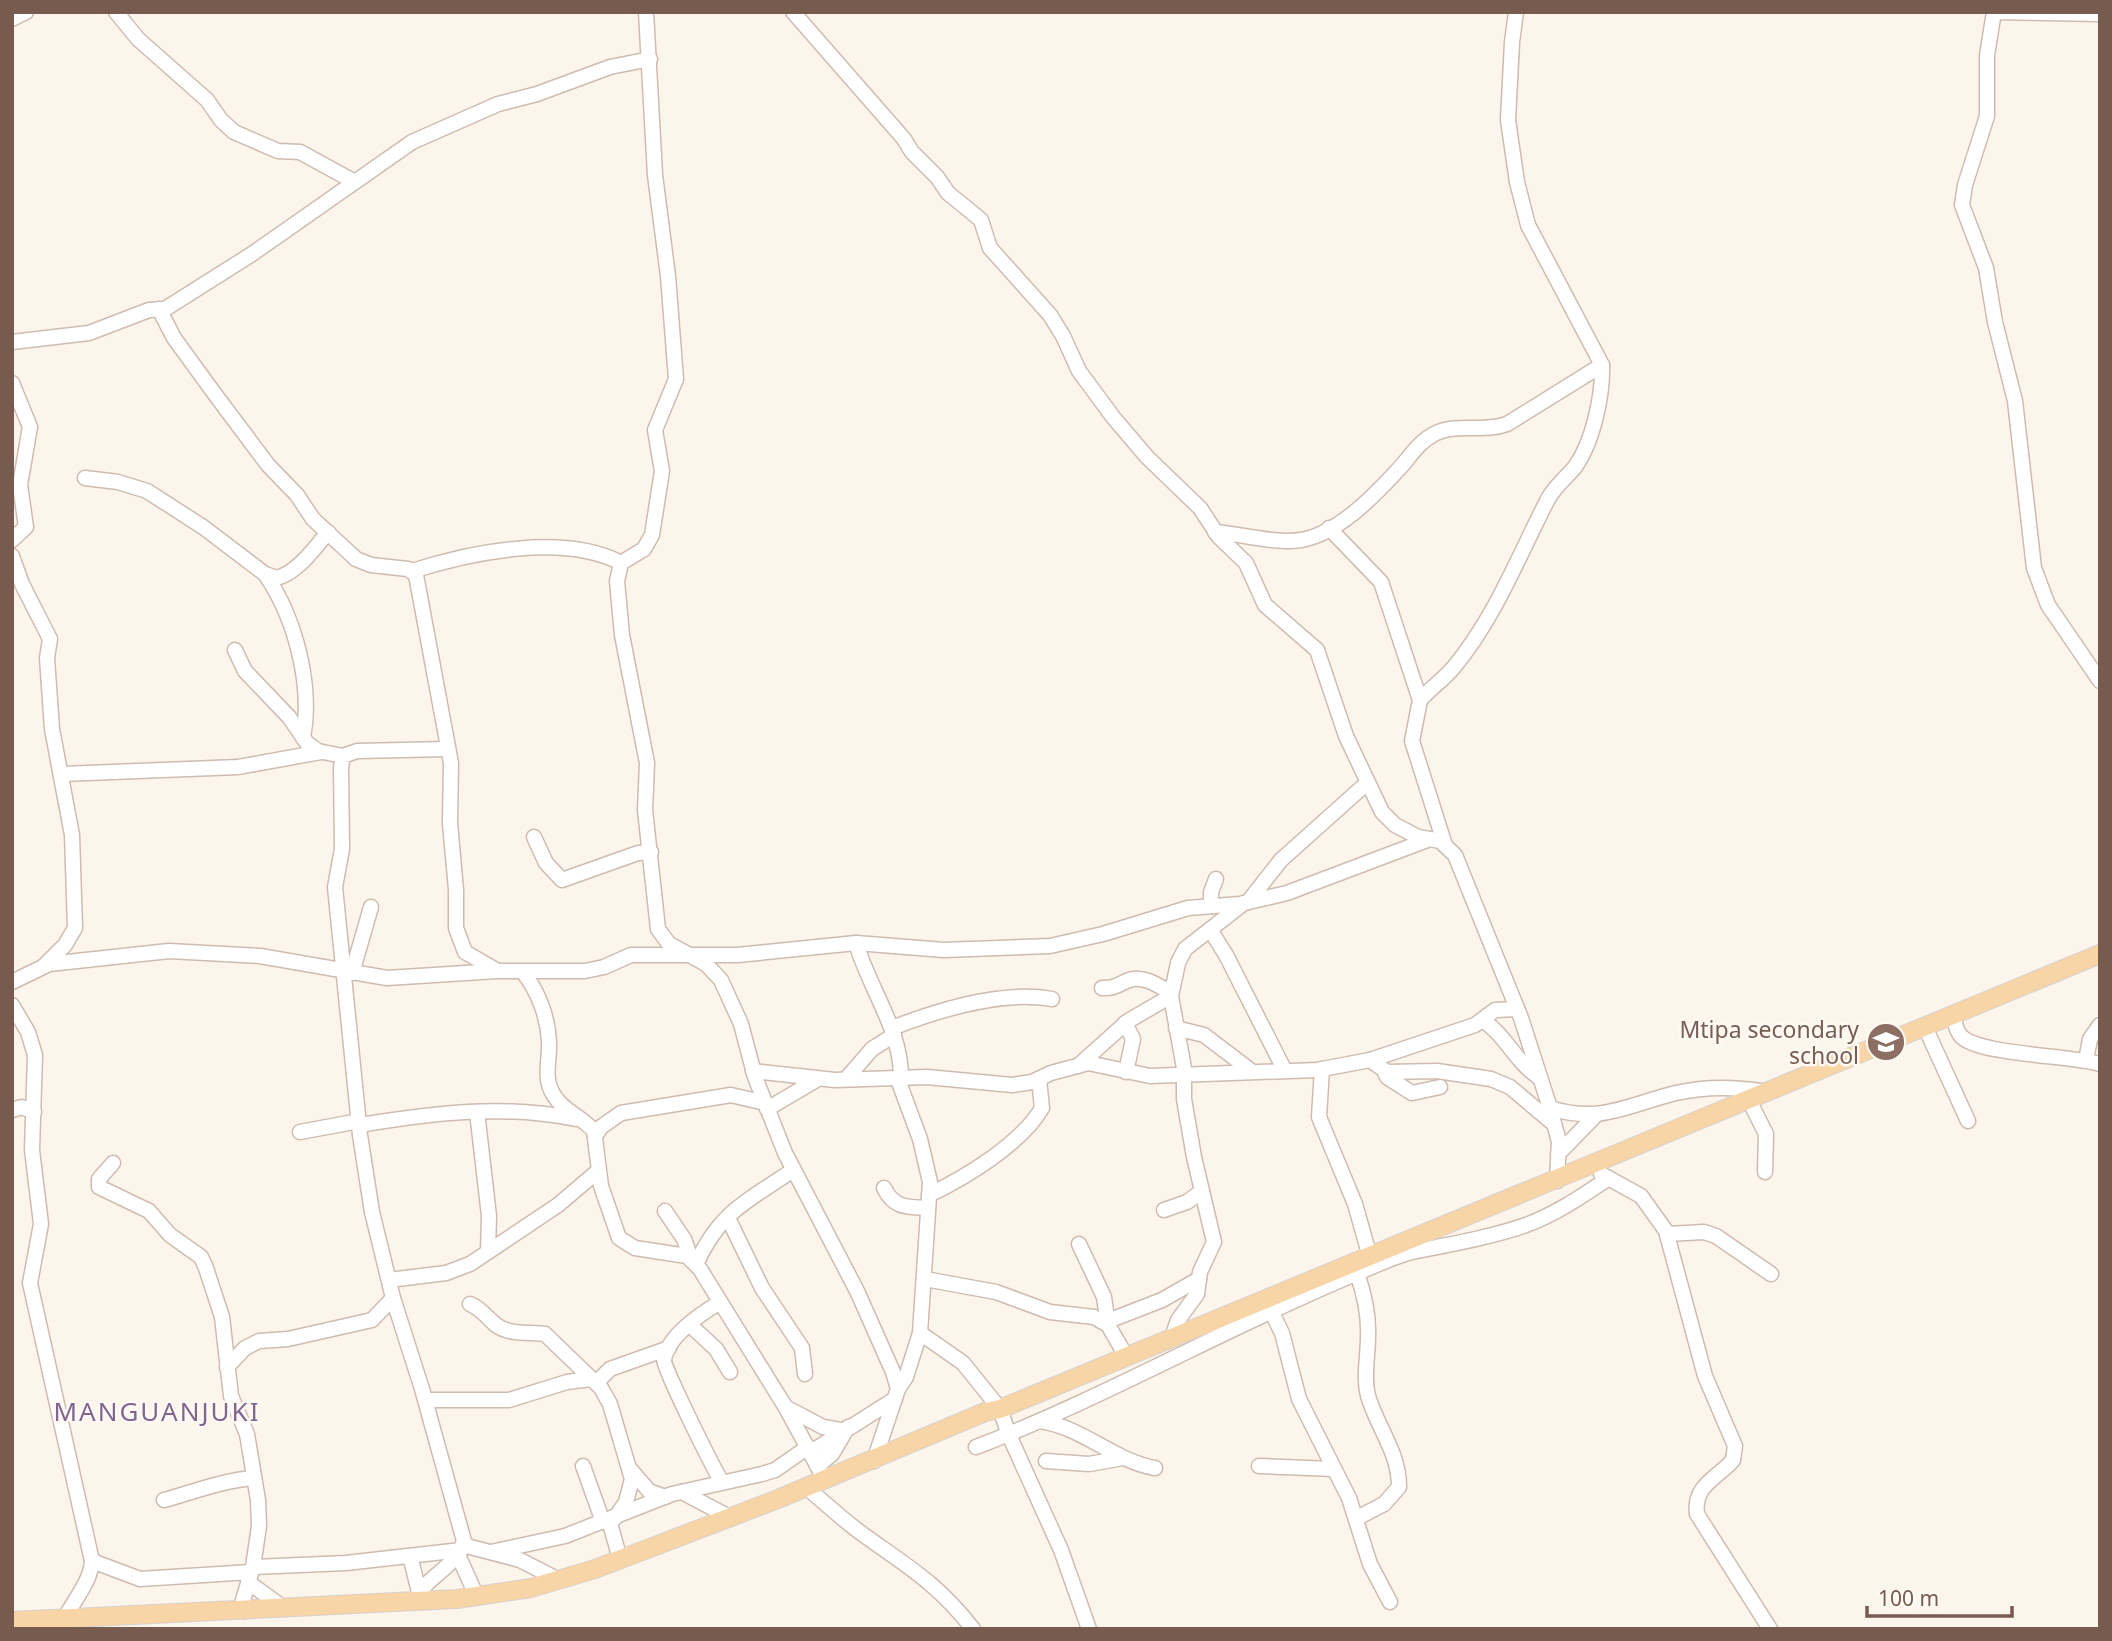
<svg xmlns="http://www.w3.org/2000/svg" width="2112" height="1641" font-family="'Noto Sans',sans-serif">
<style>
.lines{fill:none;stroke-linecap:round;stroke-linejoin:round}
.minor-casing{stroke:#cebcb0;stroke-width:17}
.major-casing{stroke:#d9d1cd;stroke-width:20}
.minor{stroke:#fff;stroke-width:14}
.major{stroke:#f7d5a7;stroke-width:18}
.labels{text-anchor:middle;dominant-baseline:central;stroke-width:5;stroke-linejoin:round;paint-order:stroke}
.education-label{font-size:23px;fill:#785e54;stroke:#fef9f2;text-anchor:end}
.quarter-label{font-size:26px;letter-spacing:2px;fill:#816692;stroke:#fef9f2}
</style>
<rect width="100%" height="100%" fill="#fcf5eb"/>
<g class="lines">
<g class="minor-casing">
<g id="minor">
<path d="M116 12 138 39 207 100 221 120 234 132 278 151 300 152 353 181"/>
<path d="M646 12 655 175 668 276 676 379 655 430 662 471 652 535 644 549 621 563 617 581 622 635 647 763 645 810 658 929 669 944 706 964 721 980 741 1024 755 1077 785 1153 857 1291 893 1372 898 1389 874 1461"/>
<path d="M793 12 904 139 912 152 937 177 948 193 981 220 990 248 1050 315 1063 336 1079 371 1113 417 1147 457 1200 508 1219 537 1246 563 1265 605 1317 650 1346 736 1382 812 1395 825 1418 837 1440 841 1455 855 1521 1018 1550 1108 1559 1142 1557 1181"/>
<path d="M2100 14 1994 12 1987 55V116L1965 185 1962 205 1986 268 1995 322 2015 401 2034 568 2048 605 2100 681"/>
<path d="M12 19 26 12"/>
<path d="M159 309 174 338 217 397 268 465 297 495 313 519 356 559 371 565 408 569 416 575 451 763 450 823 456 890V928L465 952 496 970"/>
<path d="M12 342 89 333 149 310 165 309 252 254 412 142 498 104 537 94 610 67 650 59"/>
<path d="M12 383 30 427 20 485 26 527 12 540"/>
<path d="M85 478 118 482 147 491 203 527 265 574 277 578C298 572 315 548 328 532"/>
<path d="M1329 528 1381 582 1420 700 1412 741 1445 845"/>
<path d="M1215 532C1242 534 1275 544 1301 540 1337 534 1373 497 1396 472 1409 459 1417 443 1434 434 1457 422 1484 433 1507 424L1602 365"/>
<path d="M12 556 22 584 50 639 47 658 52 729 72 835 75 928 65 945 44 966"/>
<path d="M412 571C472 552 564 533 621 563"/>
<path d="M265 574C295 617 313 685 303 738"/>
<path d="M235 650 245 671 289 717 307 743 318 751 343 756"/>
<path d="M1420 700C1431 688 1444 679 1454 667 1495 618 1519 555 1548 499 1555 486 1566 478 1575 467 1593 442 1603 395 1602 365L1528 225 1517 182 1508 120 1512 42 1516 12"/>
<path d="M62 774 238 767 321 752"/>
<path d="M534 837 546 863 562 880 638 853 651 852"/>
<path d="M1248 902 1281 860 1367 783"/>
<path d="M1211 905V892L1216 879"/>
<path d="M1211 931 1226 955 1284 1069"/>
<path d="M856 943C869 988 901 1029 901 1077"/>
<path d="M523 972C538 991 548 1017 549 1042 550 1057 544 1076 551 1090 559 1109 581 1116 594 1131L601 1186 619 1238 635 1248 687 1256 700 1269 786 1408 825 1480"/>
<path d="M352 973 371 907"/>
<path d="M12 982 49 964 169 951 260 956 387 978 497 971H585L604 967 631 955H738L856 943 944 950 1050 946 1103 934 1188 908 1240 904 1287 893 1430 839"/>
<path d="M1102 988C1114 989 1119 984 1129 980 1144 975 1159 986 1171 993"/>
<path d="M12 1005 28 1032 35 1055 32 1150 41 1224 30 1283 92 1561C91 1581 74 1600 65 1618"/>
<path d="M1957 1014 1954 1021C1956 1026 1957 1032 1961 1036 1978 1055 2070 1055 2100 1064"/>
<path d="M1482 1020C1505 1034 1515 1061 1537 1076"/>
<path d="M1125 1023 1133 1039 1126 1072"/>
<path d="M1925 1027 1968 1121"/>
<path d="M892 1028C938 1010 1002 990 1052 999"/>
<path d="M1176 1028 1204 1035 1250 1070"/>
<path d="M1370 1060 1387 1072 1437 1071 1491 1079 1510 1087 1554 1124"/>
<path d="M2086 1060 2090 1039 2100 1025"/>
<path d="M1078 1066 1128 1021 1171 996"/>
<path d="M1322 1069 1319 1117 1355 1204 1370 1257"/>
<path d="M1384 1070 1387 1077 1412 1093 1440 1087"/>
<path d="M753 1071 835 1080 927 1077 1012 1085 1032 1082 1051 1073 1088 1063 1150 1076 1317 1070 1370 1060 1475 1025 1495 1010 1517 1009"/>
<path d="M1185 1074 1171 996 1178 963 1185 949 1244 903"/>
<path d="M897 1077 920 1139 930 1182 920 1333 906 1377 898 1389"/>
<path d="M846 1079 872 1049 894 1035"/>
<path d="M1749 1100 1766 1134 1765 1172"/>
<path d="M1550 1108C1600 1124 1627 1105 1676 1093 1708 1086 1735 1087 1767 1092"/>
<path d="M767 1109 818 1079"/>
<path d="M12 1110 22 1107 34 1112"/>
<path d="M477 1112 489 1216 488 1252"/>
<path d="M360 1125C433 1113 503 1104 576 1119"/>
<path d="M300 1132 359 1121"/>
<path d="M595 1136 601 1127 621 1113 731 1095 765 1103"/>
<path d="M1558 1154 1595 1116"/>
<path d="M113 1163 99 1179V1187L149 1211 170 1235 201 1257 206 1268 222 1317 231 1396 247 1434 258 1500 259 1526 253 1567 243 1600 244 1611"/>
<path d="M1601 1174 1641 1196 1666 1231 1705 1376 1735 1446 1733 1460C1718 1478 1693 1485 1697 1514L1770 1629"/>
<path d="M884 1188C894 1208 906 1207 927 1208"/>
<path d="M929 1195C966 1177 1021 1144 1042 1108L1039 1079"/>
<path d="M1164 1210 1187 1202 1202 1191"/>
<path d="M665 1211 684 1239 692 1261"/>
<path d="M728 1218 762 1288 802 1348 805 1374"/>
<path d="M1667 1234 1704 1232 1716 1236 1771 1274"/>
<path d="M1079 1244 1104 1297 1108 1325"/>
<path d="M696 1264C720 1211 748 1201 793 1170"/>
<path d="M925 1279 996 1292 1050 1312 1094 1317 1108 1325 1126 1356"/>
<path d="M389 1280 446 1273 470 1264 558 1205 598 1171"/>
<path d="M719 1303C700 1314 667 1337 664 1360 663 1367 714 1470 722 1482"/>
<path d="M470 1304C482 1309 486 1317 496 1325 509 1335 529 1332 545 1334L601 1388 610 1404 632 1479 626 1502 615 1518"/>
<path d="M1271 1311 1282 1333 1299 1399 1349 1498 1370 1564 1390 1602"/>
<path d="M1108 1321 1162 1300 1199 1279"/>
<path d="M690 1325 716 1349 730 1372"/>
<path d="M920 1333 963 1363 1000 1409 1009 1435 1061 1550 1089 1629"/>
<path d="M1172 1337 1178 1320 1197 1294 1200 1272 1214 1242 1194 1157 1184 1099V1074"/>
<path d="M227 1367 245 1348 259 1341 288 1339 372 1320 393 1298"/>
<path d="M596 1383 610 1369 669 1348"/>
<path d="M426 1400H509L567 1382 591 1379"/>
<path d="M787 1408 823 1427 841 1430"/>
<path d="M1039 1421C1081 1426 1114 1461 1155 1468"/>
<path d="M976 1447C1104 1398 1225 1328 1353 1275 1372 1267 1392 1257 1412 1252 1451 1244 1488 1238 1526 1225 1556 1214 1582 1196 1609 1178"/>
<path d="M811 1452 895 1399"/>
<path d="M1046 1461 1089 1464 1123 1458"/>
<path d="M583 1466 603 1522"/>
<path d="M817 1466 832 1454 848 1427"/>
<path d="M1259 1466 1334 1469"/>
<path d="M630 1469 649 1491 665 1497"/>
<path d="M807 1488C824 1502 840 1517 857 1530 903 1564 936 1581 973 1629"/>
<path d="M682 1492 731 1518"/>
<path d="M164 1500C193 1492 221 1481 252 1478"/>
<path d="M1357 1518 1384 1504 1399 1487C1399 1452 1378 1429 1368 1396 1363 1377 1368 1357 1368 1337 1369 1315 1364 1293 1357 1273"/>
<path d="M609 1520 620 1559"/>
<path d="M463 1545 520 1560 559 1580"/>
<path d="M491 1552 565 1536 672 1494 762 1474 775 1470 808 1447"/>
<path d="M458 1555 477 1597"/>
<path d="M410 1556 419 1592"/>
<path d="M92 1561 140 1579 251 1572"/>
<path d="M253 1567 346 1563 461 1550"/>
<path d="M248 1582 285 1609"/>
<path d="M417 1601C420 1579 455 1570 464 1541L422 1389 393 1298 372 1212 360 1135 335 887 342 849 341 768 343 756 357 751 448 749"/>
</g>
</g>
<g class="major-casing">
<path id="major" d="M12 1621 457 1599 531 1588 595 1569 778 1499 985 1412 1000 1409 2100 954"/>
</g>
<use href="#minor" class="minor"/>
<use href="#major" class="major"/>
</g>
<defs>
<g id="school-disc" transform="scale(2.0125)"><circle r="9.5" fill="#8d6e63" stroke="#fef9f2"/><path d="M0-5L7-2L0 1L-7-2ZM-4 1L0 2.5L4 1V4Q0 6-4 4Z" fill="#fff"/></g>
</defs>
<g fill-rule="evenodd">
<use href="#school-disc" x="1886" y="1042"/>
</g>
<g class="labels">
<g class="education-label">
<text x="1859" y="1029">Mtipa secondary<tspan x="1859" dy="26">school</tspan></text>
</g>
<g class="quarter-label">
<text x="157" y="1411">MANGUANJUKI</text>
</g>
</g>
<rect width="2112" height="1641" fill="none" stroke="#775b4e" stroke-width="28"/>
<path d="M1867 1606v10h145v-10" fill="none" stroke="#775b4e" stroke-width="3.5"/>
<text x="1878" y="1606" font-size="21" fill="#775b4e" stroke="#fef9f2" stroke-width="5" paint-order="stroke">100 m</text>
</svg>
